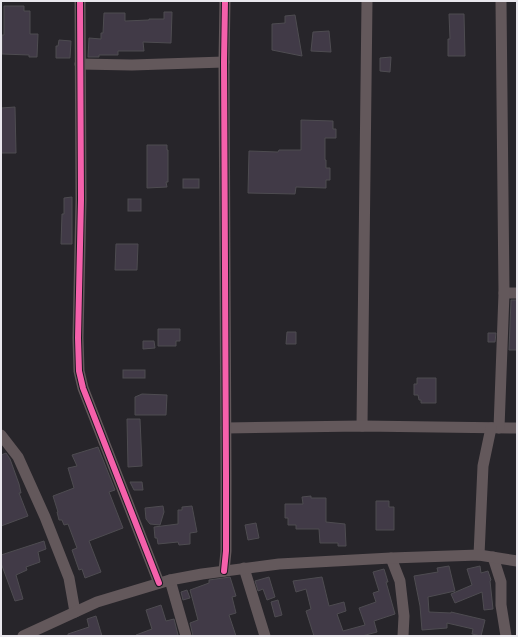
<svg xmlns="http://www.w3.org/2000/svg" width="518" height="637" font-family="Inter,sans-serif">
<style>
.building{fill:#413a47;stroke:#4e4c51}
.lines{fill:none;stroke-linecap:round;stroke-linejoin:round}
.minor{stroke:#63585b;stroke-width:11}
.cycleway-casing{stroke:#1d1922;stroke-width:8}
.cycleway{stroke:#f560ab;stroke-width:6}
</style>
<rect width="100%" height="100%" fill="#27252a"/>
<g class="building">
<path d="M4 6H24V11H30V34H38L37 57H29V55L2 54V35H4Z"/>
<path d="M164 12H172L171 43 143 42 144 51H118V55H99V57H88L89 38 101 39V33H103L104 13H125V21L149 20V19H164Z"/>
<path d="M449 14H464L465 56H448V39H450Z"/>
<path d="M295 15 302 56 272 50V24L285 23V16Z"/>
<path d="M329 31 331 52 311 51 313 32Z"/>
<path d="M59 40 71 41 70 58H56V46H58Z"/>
<path d="M391 57 390 72 380 71V58Z"/>
<path d="M15 107 16 153H1V108Z"/>
<path d="M301 120 333 121V129H336V138H325V160H326V168H330V180H326V188L296 187 295 194 248 193 249 151 278 152 279 150H301Z"/>
<path d="M147 145H167V150H168V182H166L167 187 147 188Z"/>
<rect x="183" y="179" width="16" height="9"/>
<path d="M72 197V244H61L62 214H64V198Z"/>
<rect x="128" y="199" width="13" height="12"/>
<path d="M116 244H138L137 270H115Z"/>
<path d="M511 300H517V350H509Z"/>
<path d="M158 329H180V341H176V346H158Z"/>
<path d="M287 332H296V344H286Z"/>
<path d="M488 333H496L495 342H488Z"/>
<path d="M143 341H154L155 348 143 349Z"/>
<rect x="123" y="370" width="22" height="8"/>
<path d="M417 378H436V403H421V400H419L418 395H414V384H417Z"/>
<path d="M142 394 167 395 166 415H135V397Z"/>
<path d="M127 419H140L142 466 128 467Z"/>
<path d="M98 447 115 490 109 492 123 528 89 541 101 572 85 578 82 569 79 570 72 550 77 548 68 524 64 525 62 520H59L57 512H58L53 496 74 488 68 468 77 466 72 455Z"/>
<path d="M6 453 10 459 19 484 21 493H19L28 516 1 526V455Z"/>
<path d="M130 482H142L143 490H134Z"/>
<path d="M311 496V498H326V522L345 524 346 546H338V543H320L319 529H296V525H288V518H285V504H303L302 497Z"/>
<path d="M376 501H389V507H394V530H376Z"/>
<path d="M163 506 164 512 160 525 150 524 146 519 145 508Z"/>
<path d="M192 506 197 532 190 533V544L179 545 178 542 158 544 157 538H155L154 527 178 524V510H182V507Z"/>
<path d="M256 523 259 538 248 540 245 525Z"/>
<path d="M44 541 46 549 38 552 40 562 26 567 27 570 16 575 23 599 15 601 1 563V555Z"/>
<path d="M449 566 455 591 428 597 429 612 451 613V612L485 620 481 636 472 634 473 629 447 623V628L422 630 420 606 414 576 438 572 437 568Z"/>
<path d="M480 566 481 573 488 571 491 580 490 581 493 609 484 610 482 592 455 603 451 594 472 585 467 569Z"/>
<path d="M384 569 388 582H386L395 614 374 621 377 632 362 636H314L306 611 311 609 306 589 296 592 293 581 322 577 329 606 344 602 346 611 337 614 343 631 365 625 359 608 376 602 373 593 379 591 373 572Z"/>
<path d="M230 577 236 596 232 597 236 613 229 615 236 636H193L190 623 198 620 190 590 209 583V580Z"/>
<path d="M269 577 275 597 267 600 263 589 258 591 255 581Z"/>
<path d="M187 590 190 598 183 600 181 592Z"/>
<path d="M278 600 282 615 275 617 271 602Z"/>
<path d="M161 605 166 621 174 619 178 635 175 636H136V635L152 629 146 610Z"/>
<path d="M96 616 102 636H68V634L89 627 87 619Z"/>
</g>
<g class="lines">
<g class="minor">
<path d="M80 1 81 200 78 338 79 371 83 388 159 583"/>
<path d="M80 64 132 65 224 62"/>
<path d="M504 293H517"/>
<path d="M362 426 367 1"/>
<path d="M226 428 362 426 517 428"/>
<path d="M499 428 504 293 501 1"/>
<path d="M1 435 18 457 45 517 69 578 75 612"/>
<path d="M479 555 483 466 491 428"/>
<path d="M493 557 501 582V605L506 636"/>
<path d="M391 558 400 581 404 616 403 636"/>
<path d="M244 568 265 636"/>
<path d="M224 571 226 551V475L224 62 225 1"/>
<path d="M170 580 186 636"/>
<path d="M23 636 97 602 170 580 202 574 279 564 391 558 479 555 517 561"/>
</g>
<g class="cycleway-casing">
<g id="cycleway">
<path d="M80 1 81 200 78 338 79 371 83 388 159 583"/>
<path d="M224 571 226 551V475L224 62 225 1"/>
</g>
</g>
<use href="#cycleway" class="cycleway"/>
</g>
<rect width="518" height="637" fill="none" stroke="#e9e7ed" stroke-width="4"/>
</svg>
